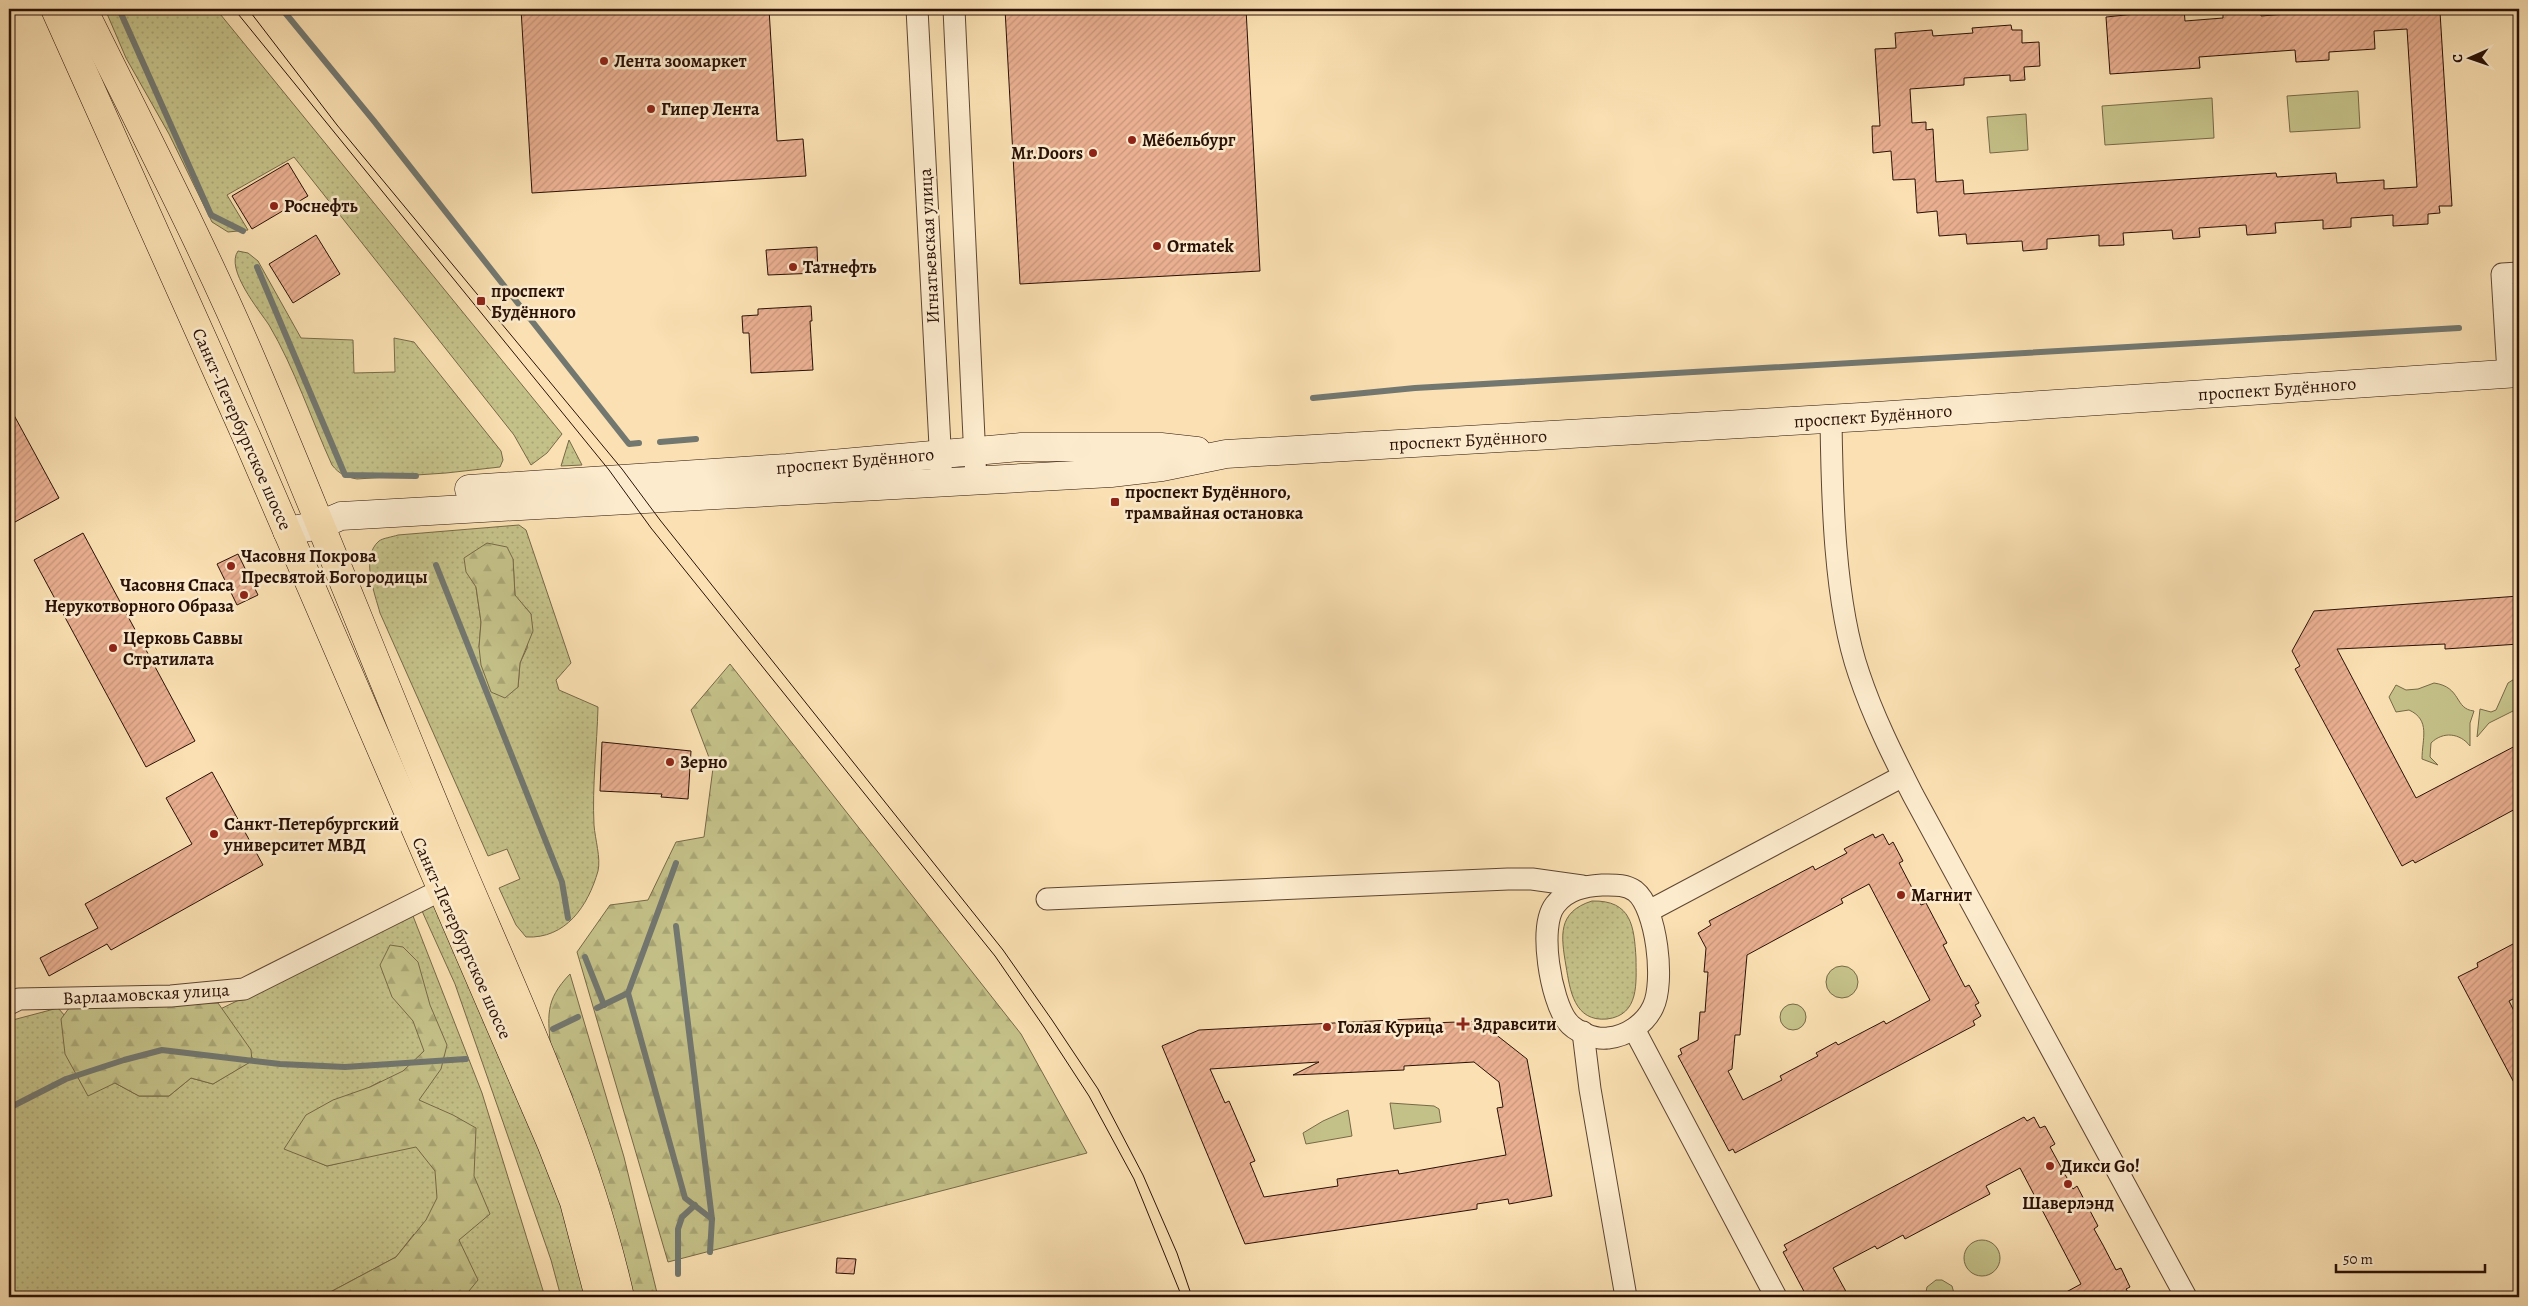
<svg xmlns="http://www.w3.org/2000/svg" width="2528" height="1306" font-family="Alegreya,serif">
<style>
.grass{fill:url(#grass-dots);stroke:#776948;fill-rule:evenodd}
.forest{fill:url(#forest-firs);stroke:#776948}
.park{fill:#c4c188;stroke:#776948}
.lines{fill:none;stroke-linecap:round;stroke-linejoin:round}
.stream{stroke:#727770;stroke-width:6}
.building{fill:url(#building-hatch);stroke:#2a1107;fill-rule:evenodd}
.street-casing{stroke:#5e4532;stroke-width:23}
.secondary-casing{stroke:#2a1107;stroke-width:29}
.primary-casing{stroke:#2a1107;stroke-width:29}
.street{stroke:#fcebcd;stroke-width:21}
.secondary{stroke:#fcebcd;stroke-width:28}
.primary{stroke:#fae0b2;stroke-width:28}
.tram{stroke:#2a1107;stroke-width:1}
.poi-dot{fill:#8f2418;stroke:#fcebcd;stroke-width:2}
.labels{text-anchor:middle;dominant-baseline:central;stroke-width:5;stroke-linejoin:round;paint-order:stroke}
.poi-label{font-size:18px;font-weight:bold;fill:#2a1107;stroke:#fcebcd;text-anchor:start}
.street-label{font-size:18px;fill:#2a1107;stroke:#fcebcd}
</style>
<defs>
<pattern id="grass-dots" width="8" height="8" patternUnits="userSpaceOnUse" patternTransform="scale(1.25)"><rect width="8" height="8" fill="#c4c188"/><path d="M2 2h.1M6 6h.1" fill="none" stroke="#a9a574" stroke-width="1.8" stroke-linecap="round"/></pattern>
<pattern id="forest-firs" width="22" height="20" patternUnits="userSpaceOnUse" patternTransform="scale(1.25)"><rect width="22" height="20" fill="#c4c188"/><path d="M5 1l3.5 6h-7zM16 11l3.5 6h-7z" fill="#a9a574"/></pattern>
<pattern id="building-hatch" width="6" height="6" patternUnits="userSpaceOnUse" patternTransform="scale(1.25)"><rect width="6" height="6" fill="#e9af90"/><path d="M-1 1l2-2M0 6l6-6M5 7l2-2" fill="none" stroke="#c8967b"/></pattern>
</defs>
<rect width="100%" height="100%" fill="#fae0b2"/>
<filter id="stains"><feTurbulence type="fractalNoise" baseFrequency=".004" numOctaves="4"/><feColorMatrix values="0 0 0 0 .2 0 0 0 0 .09 0 0 0 0 .02 0 0 0 .5 -.17"/></filter>
<radialGradient id="worn" r=".72"><stop offset=".6" stop-color="#630" stop-opacity="0"/><stop offset="1" stop-color="#630" stop-opacity=".3"/></radialGradient>
<g class="grass">
<path d="M105 9H216L562 434 547 453 531 465 514 435 294 157 227 195 248 230 228 232 212 222 169 134 126 58Z"/>
<path d="M238 251 248 253 258 261 301 338 353 340 354 373 395 372 394 338 414 342 501 451 503 460 500 467 446 473 357 479C346 477 339 474 332 465 311 419 295 369 269 325 259 310 225 269 238 251Z"/>
<path d="M569 440 582 465 561 466Z"/>
<path d="M519 525 526 530 571 663 556 680 559 690 598 707C597 746 592 786 594 825 595 839 601 858 598 871 588 906 566 939 526 937L516 925 499 888 520 879 507 849 488 856 380 613C375 594 360 557 379 541 383 538 392 537 398 535ZM513 559 515 596 531 614 527 648 520 663 518 687 479 647 481 622 476 587Z"/>
<path d="M1592 901C1632 900 1634 927 1636 958 1636 982 1640 1015 1607 1019 1574 1022 1570 990 1566 966 1561 936 1557 912 1592 901Z"/>
<path d="M437 902 545 1152 588 1297H561L551 1260 455 984 422 911Z"/>
<path d="M413 916 482 1093 545 1297H427L414 1234 396 1257 321 1297H9V1021L58 1008 113 1070 115 1083 139 1096H169L191 1078 213 1084 254 1059 235 1045 210 1014ZM381 1081 397 1149 327 1166 285 1148 370 1087Z"/>
</g>
<g class="forest">
<path d="M487 543 507 547 513 559 515 595 531 614 533 631 520 663 518 687 505 698 491 692 481 665 479 647 481 622 476 587 466 572 464 558Z"/>
<path d="M730 664 1021 1034 1087 1153 668 1262 577 952 610 905 648 900 676 842 704 837 713 768 691 710Z"/>
<path d="M390 945 403 947 418 962 430 1005 447 1045 441 1069 419 1100 453 1115 476 1128 474 1176 490 1214 459 1240 478 1280 464 1297H321L396 1257 426 1220 437 1198 435 1171 416 1147 327 1166 284 1149 306 1115 333 1100 370 1087 403 1071 424 1051 413 1021 392 997 380 965Z"/>
<path d="M570 974 624 1157 658 1297H632L551 1052C548 1016 544 1001 570 974Z"/>
<path d="M218 1003 251 1050 252 1061 213 1084 191 1078 169 1096H139L115 1083 88 1096 65 1054 61 1019 72 1004Z"/>
</g>
<g class="park">
<path d="M2358 91 2360 128 2290 132 2287 96Z"/>
<path d="M2212 98 2214 138 2105 145 2102 106Z"/>
<path d="M2026 114 2028 150 1990 153 1987 117Z"/>
<path d="M2519 676V708L2489 723 2477 737 2480 709 2491 712 2496 710 2508 683Z"/>
<path d="M2434 683C2462 687 2454 709 2474 711L2470 723V746C2460 733 2443 731 2431 743L2430 757 2438 765 2422 759C2422 739 2431 720 2409 710L2396 712 2389 697 2396 685 2406 690 2418 689Z"/>
<circle cx="1842" cy="982" r="16"/>
<circle cx="1793" cy="1017" r="13"/>
<path d="M1390 1103 1434 1106 1439 1109 1441 1122 1394 1129Z"/>
<path d="M1348 1110 1352 1136 1306 1144 1303 1133 1323 1121Z"/>
<circle cx="1982" cy="1258" r="18"/>
<path d="M1936 1280H1942L1952 1286 1955 1297H1925L1927 1287Z"/>
</g>
<g class="lines">
<g class="stream">
<path d="M119 9 211 215 243 231"/>
<path d="M282 9 374 121 629 444 639 443"/>
<path d="M257 267 345 475 416 476"/>
<path d="M1313 398 1415 388 2459 328"/>
<path d="M660 442 696 439"/>
<path d="M436 565 562 882 568 918"/>
<path d="M676 926 712 1219 710 1252"/>
<path d="M585 957 604 1005"/>
<path d="M628 993 685 1198 712 1219"/>
<path d="M597 1008 628 993 676 863"/>
<path d="M553 1029 578 1017"/>
<path d="M9 1108 66 1079 124 1060 162 1050 280 1064 345 1067 466 1059"/>
<path d="M678 1274V1229L682 1217 695 1205"/>
</g>
</g>
<g class="building">
<path d="M521 9H769L777 141 803 139 806 176 532 193Z"/>
<path d="M1005 9H1246L1260 271 1020 284Z"/>
<path d="M2184 9 2185 21 2223 18V9H2261V16L2299 13 2298 9H2335V11L2425 9V13L2440 12 2452 206H2439L2440 213 2428 214V224L2393 226V215L2351 218V227L2323 229V220L2275 223 2276 233 2247 235 2246 225 2199 228 2200 237 2173 239 2172 230 2123 233 2124 245 2099 246V235L2047 239V249L2023 251 2022 241 1967 244 1966 234 1939 236 1937 211 1917 213 1915 179 1893 180 1891 151 1873 153 1872 126H1880L1875 49 1896 48 1895 33 1932 30 1933 36 1973 33 1972 28 2011 25 2012 30H2022V43L2039 42 2040 66 2024 67 2025 80 2010 81V75L1964 78V85L1910 89 1912 123 1926 122V130L1933 129 1936 182 1963 180 1964 194 2276 173 2277 177 2336 173 2337 183 2384 180V189L2417 187 2407 29 2374 31 2375 49 2329 52V60L2296 62 2295 50 2199 57 2200 68 2110 74 2106 17Z"/>
<path d="M288 163 308 196 252 229 232 196Z"/>
<path d="M316 235 340 274 293 303 269 264Z"/>
<path d="M817 247 818 273 768 275 766 250Z"/>
<path d="M811 306 812 321H810L813 370 751 373 749 333H743L742 316 758 315V309Z"/>
<path d="M9 406 59 498 15 522 9 510Z"/>
<path d="M83 533 195 741 146 767 34 560Z"/>
<path d="M238 554 258 595 237 605 217 564Z"/>
<path d="M2519 596V644L2445 649V644L2337 649 2416 798 2519 744V807L2415 863 2413 860 2402 866 2295 669 2300 666 2292 651 2314 611Z"/>
<path d="M602 742 691 751 688 799 661 797 662 794 600 791Z"/>
<path d="M212 772 263 865 111 950 107 944 49 976 40 958 98 928 85 904 192 844 166 798Z"/>
<path d="M1873 834 1875 838 1883 834 1889 845 1893 842 1903 861 1899 863 1921 905 1926 903 1947 943 1943 945 1965 987 1969 985 1979 1003 1975 1005 1981 1016 1973 1021 1975 1025 1735 1153 1733 1149 1729 1151 1678 1056 1682 1054 1680 1049 1698 1040 1700 1012H1705L1708 972H1704L1706 948 1698 933 1711 925 1709 921 1813 866 1815 870 1847 853 1844 849ZM1869 884 1930 1000 1886 1024 1884 1021 1838 1045 1836 1042 1816 1053 1818 1056 1780 1076 1782 1080 1743 1100 1728 1071 1732 1069 1735 1035H1740L1747 955 1843 903 1841 899Z"/>
<path d="M2513 944 2515 947 2519 945V996L2509 1001 2519 1021V1092L2458 977 2478 967 2477 963Z"/>
<path d="M1430 1018V1023L1485 1021V1026L1527 1059 1552 1196 1509 1204 1508 1199 1477 1204V1209L1245 1244 1162 1046 1199 1030ZM1319 1062 1293 1075 1404 1070V1066L1474 1062 1499 1082 1503 1107 1497 1108 1506 1155 1399 1174 1398 1170 1337 1179 1338 1186 1264 1197 1250 1163 1255 1161 1229 1101 1225 1103 1210 1069Z"/>
<path d="M2024 1117 2027 1121 2034 1117 2040 1128 2045 1126 2055 1144 2050 1147 2073 1189 2077 1186 2098 1226 2094 1229 2103 1245 2116 1270 2121 1268 2130 1287 2126 1289 2131 1297H2057L2081 1284 2020 1168 1986 1186 1990 1194 1905 1239 1903 1235 1877 1249 1875 1246 1833 1268 1849 1297H1807L1783 1252 1787 1250 1784 1245Z"/>
<path d="M837 1258 856 1259 854 1274 836 1273Z"/>
</g>
<g class="lines">
<g class="street-casing">
<g id="street">
<path d="M917 9 942 484"/>
<path d="M954 9 976 481"/>
<path d="M2508 373 2502 274 2519 273"/>
<path d="M1831 419C1832 496 1834 602 1859 674 1873 716 1893 756 1913 795L2186 1297"/>
<path d="M1602 885C1614 885 1625 884 1635 891 1657 908 1665 983 1653 1007 1645 1024 1627 1036 1608 1038 1596 1040 1575 1032 1567 1021 1551 1000 1538 927 1555 905 1567 889 1585 886 1602 885Z"/>
<path d="M1047 899 1508 879H1532L1582 886"/>
<path d="M1649 911 1903 776"/>
<path d="M9 1004 19 999 171 996 244 989 441 890"/>
<path d="M1634 1029 1776 1297"/>
<path d="M1583 1032 1590 1089 1626 1297"/>
</g>
</g>
<g class="secondary-casing">
<g id="secondary">
<path d="M469 489 787 468 1021 447H1161L1197 451"/>
<path d="M287 531 320 525 341 516 1111 473 1162 467 1226 454 1861 417 2519 373"/>
</g>
</g>
<g class="primary-casing">
<g id="primary">
<path d="M55 9 247 438 551 1143 574 1202 599 1297"/>
<path d="M83 9C142 129 204 247 256 370 319 518 378 669 440 818 505 976 582 1129 620 1297"/>
</g>
</g>
<use href="#street" class="street"/>
<use href="#secondary" class="secondary"/>
<use href="#primary" class="primary"/>
<g class="tram">
<path d="M234 9 609 470 651 528 995 956 1044 1027 1089 1096 1134 1179 1182 1297"/>
<path d="M248 9 337 125 622 469 660 520 1003 950 1052 1020 1098 1089 1143 1175 1177 1253 1192 1297"/>
</g>
</g>
<g class="poi-dot">
<circle cx="604" cy="61" r="5"/>
<circle cx="651" cy="109" r="5"/>
<circle cx="1132" cy="140" r="5"/>
<circle cx="1093" cy="153" r="5"/>
<circle cx="274" cy="206" r="5"/>
<circle cx="1157" cy="246" r="5"/>
<circle cx="793" cy="267" r="5"/>
<rect x="476" y="296" width="10" height="10" rx="2.5"/>
<rect x="1110" y="497" width="10" height="10" rx="2.5"/>
<circle cx="231" cy="566" r="5"/>
<circle cx="244" cy="595" r="5"/>
<circle cx="113" cy="648" r="5"/>
<circle cx="670" cy="762" r="5"/>
<circle cx="214" cy="834" r="5"/>
<circle cx="1901" cy="895" r="5"/>
<path d="M1460.5 1016.5h5v5h5v5h-5v5h-5v-5h-5v-5h5z"/>
<circle cx="1327" cy="1027" r="5"/>
<circle cx="2050" cy="1166" r="5"/>
<circle cx="2068" cy="1184" r="5"/>
</g>
<g class="labels">
<g class="poi-label">
<text x="614" y="61">Лента зоомаркет</text>
<text x="661" y="109">Гипер Лента</text>
<text x="1142" y="140">Мёбельбург</text>
<text x="1083" y="153" text-anchor="end">Mr.Doors</text>
<text x="284" y="206">Роснефть</text>
<text x="1167" y="246">Ormatek</text>
<text x="803" y="267">Татнефть</text>
<text x="491" y="291">проспект<tspan x="491" dy="21">Будённого</tspan></text>
<text x="1125" y="492">проспект Будённого,<tspan x="1125" dy="21">трамвайная остановка</tspan></text>
<text x="241" y="556">Часовня Покрова<tspan x="241" dy="21">Пресвятой Богородицы</tspan></text>
<text x="234" y="585" text-anchor="end">Часовня Спаса<tspan x="234" dy="21">Нерукотворного Образа</tspan></text>
<text x="123" y="638">Церковь Саввы<tspan x="123" dy="21">Стратилата</tspan></text>
<text x="680" y="762">Зерно</text>
<text x="224" y="824">Санкт-Петербургский<tspan x="224" dy="21">университет МВД</tspan></text>
<text x="1911" y="895">Магнит</text>
<text x="1473" y="1024">Здравсити</text>
<text x="1337" y="1027">Голая Курица</text>
<text x="2060" y="1166">Дикси Go!</text>
<text x="2068" y="1203" text-anchor="middle">Шаверлэнд</text>
</g>
<g class="street-label">
<text transform="translate(929 246) rotate(-93)">Игнатьевская улица</text>
<text transform="translate(2277 389) rotate(-4)">проспект Будённого</text>
<text transform="translate(1873 416) rotate(-4)">проспект Будённого</text>
<text transform="translate(242 429) rotate(66)">Санкт-Петербургское шоссе</text>
<text transform="translate(1468 440) rotate(-3)">проспект Будённого</text>
<text transform="translate(855 461) rotate(-5)">проспект Будённого</text>
<text transform="translate(462 938) rotate(66)">Санкт-Петербургское шоссе</text>
<text transform="translate(146 994) rotate(-3)">Варлаамовская улица</text>
</g>
</g>
<rect width="2528" height="1306" fill="none" stroke="#fae0b2" stroke-width="30"/>
<rect x="10" y="10" width="2508" height="1286" fill="none" stroke="#2a1107" stroke-width="2.5"/>
<rect x="15" y="15" width="2498" height="1276" fill="none" stroke="#2a1107"/>
<g transform="translate(2470 58) rotate(268)" stroke="#fcebcd" stroke-width="4" paint-order="stroke">
<path d="M0-4L9 19L0 12L-9 19Z" fill="#2a1107"/>
<text y="-8" font-size="14" font-weight="bold" text-anchor="middle" fill="#2a1107">С</text>
</g>
<path d="M2336 1264v8h149v-8" fill="none" stroke="#2a1107" stroke-width="2.5"/>
<text x="2343" y="1264" font-size="15" fill="#2a1107" stroke="#fcebcd" stroke-width="4" paint-order="stroke">50 m</text>
<rect width="100%" height="100%" filter="url(#stains)"/>
<rect width="100%" height="100%" fill="url(#worn)"/>
</svg>
